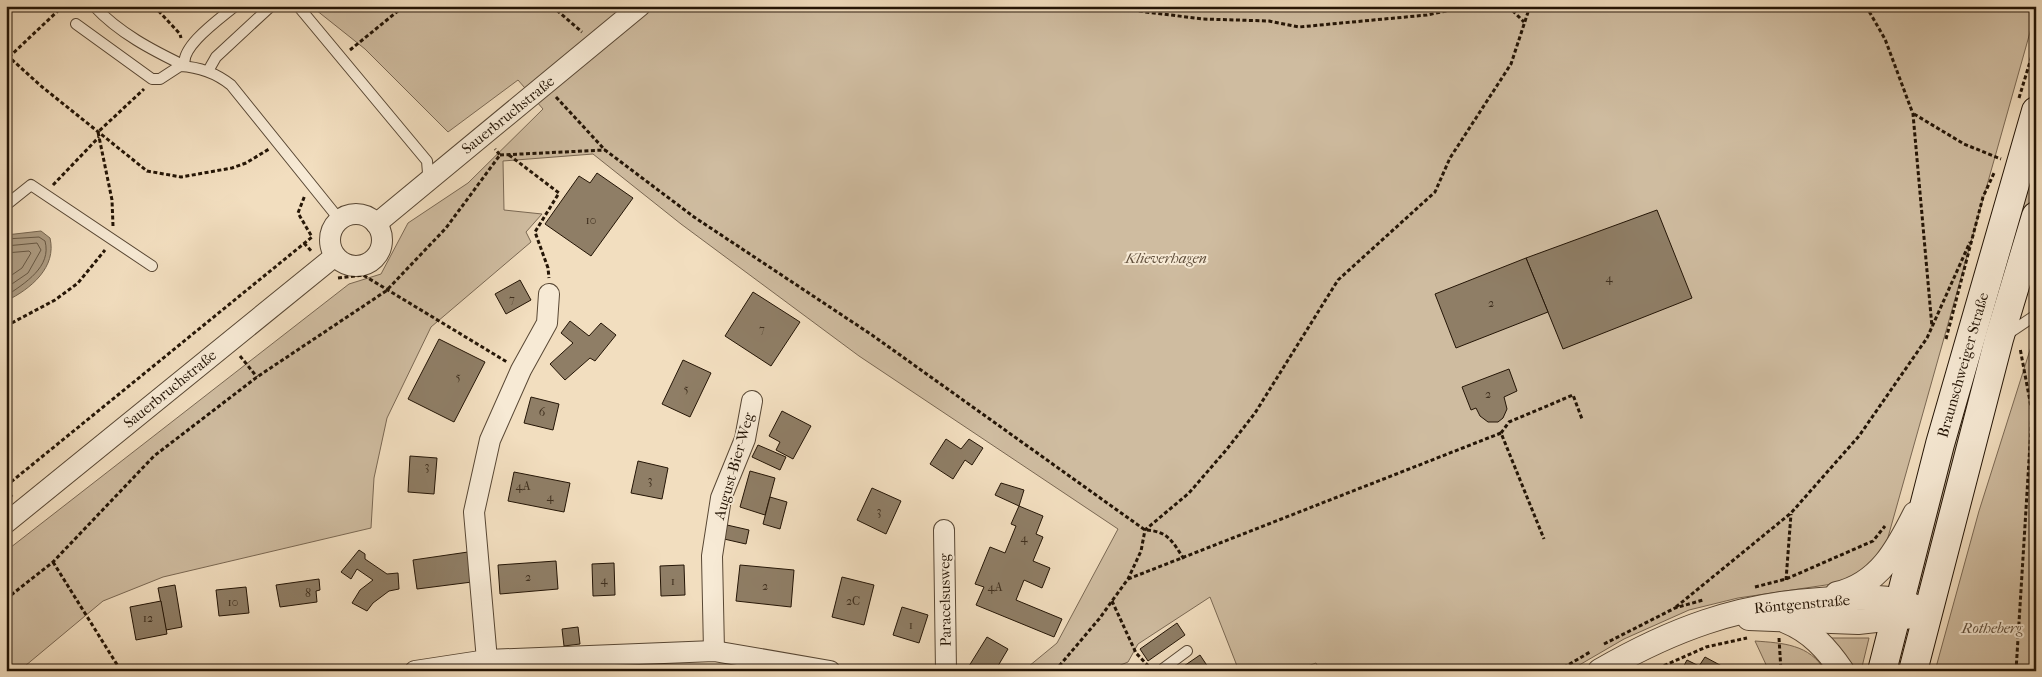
<svg xmlns="http://www.w3.org/2000/svg" width="2042" height="677" font-family="'IM FELL French Canon',serif">
<style>
.green{fill:#cfbca0;stroke:#7a6853}
.water{fill:#ac9a80;stroke:#76654f}
.lines{fill:none;stroke-linecap:round;stroke-linejoin:round}
.shore{stroke:#685843;stroke-width:1}
.building{fill:#8f7e66;stroke:#241506}
.service-casing{stroke:#584734;stroke-width:12}
.minor-casing{stroke:#584734;stroke-width:22}
.tertiary-casing{stroke:#584734;stroke-width:26}
.secondary-casing{stroke:#241506;stroke-width:30}
.path{stroke:#241506;stroke-width:3;stroke-dasharray:4 2.5;stroke-linecap:butt}
.service{stroke:#f7ead5;stroke-width:10}
.minor{stroke:#f7ead5;stroke-width:20}
.tertiary{stroke:#f7ead5;stroke-width:24}
.secondary{stroke:#f7ead5;stroke-width:28}
.labels{text-anchor:middle;dominant-baseline:central;stroke-width:4;stroke-linejoin:round;paint-order:stroke}
.number-label{font-size:12px;fill:#3f2f1e}
.street-label{font-size:15px;fill:#241506;stroke:#f7ead5}
.park-label{font-size:15px;font-style:italic;fill:#604f3c;stroke:#f7ead5}
</style>
<rect width="100%" height="100%" fill="#f2debf"/>
<filter id="stains"><feTurbulence type="fractalNoise" baseFrequency=".004" numOctaves="4"/><feColorMatrix values="0 0 0 0 .2 0 0 0 0 .09 0 0 0 0 .02 0 0 0 .5 -.17"/></filter>
<radialGradient id="worn" r=".72"><stop offset=".6" stop-color="#630" stop-opacity="0"/><stop offset="1" stop-color="#630" stop-opacity=".3"/></radialGradient>
<g class="green">
<path d="M311 6H2036V11L1883 555 1846 582 1738 598 1689 610 1624 639 1569 671H1320L1316 663 1294 671H1239L1210 597 1138 644 1128 662 1106 671H1023L1057 643 1118 529 859 356 681 224 593 154 503 161 504 210 542 214 526 232 531 242 431 327 387 418 374 478 371 528 163 577 103 601 19 671H6V551L349 284 381 274 408 223 468 183 543 109 518 80 448 132 365 49Z"/>
<path d="M2036 148V183L1996 317 1928 579 1917 590 1913 589Z"/>
<path d="M2036 331V671H1935L1979 511Z"/>
<path d="M1829 638H1869L1861 671H1853Z"/>
<path d="M1755 641C1782 643 1810 644 1825 671H1769Z"/>
</g>
<path class="water" d="M41 231 50 238C57 267 31 289 6 301V235Z"/>
<g class="lines">
<g class="shore">
<path d="M6 239 39 237 45 241C52 267 25 283 6 296"/>
<path d="M6 246 37 243 41 250 28 273 6 288"/>
<path d="M6 253 29 251 31 253 22 268 6 279"/>
</g>
</g>
<g class="building">
<path d="M597 173 633 198 591 256 545 224 579 176 590 183Z"/>
<path d="M1657 210 1692 298 1563 349 1526 258Z"/>
<path d="M1526 258 1548 312 1456 348 1435 294Z"/>
<path d="M520 280 531 300 506 314 495 294Z"/>
<path d="M753 292 800 322 771 366 725 336Z"/>
<path d="M570 321 589 336 601 323 616 335 595 361 590 358 565 380 550 364 573 343 561 333Z"/>
<path d="M439 339 485 362 454 422 408 399Z"/>
<path d="M683 360 711 373 690 417 662 404Z"/>
<path d="M1509 369 1517 391 1504 397 1507 409 1503 418 1498 422H1488L1480 416 1476 408 1471 410 1462 387Z"/>
<path d="M531 397 559 404 553 430 524 423Z"/>
<path d="M782 411 811 426 793 459 776 450 780 442 769 436Z"/>
<path d="M946 439 961 449 969 439 983 448 972 465 965 460 953 479 930 464Z"/>
<path d="M758 445 786 457 780 470 752 457Z"/>
<path d="M410 456 437 458 434 494 408 492Z"/>
<path d="M638 461 668 468 662 499 631 493Z"/>
<path d="M750 471 775 478 765 515 740 507Z"/>
<path d="M514 472 570 483 564 512 508 501Z"/>
<path d="M1001 483 1024 490 1019 506 995 495Z"/>
<path d="M872 488 901 501 886 534 857 520Z"/>
<path d="M770 497 787 502 780 529 763 524Z"/>
<path d="M1019 506 1043 516 1036 534 1043 537 1033 561 1050 568 1042 588 1024 580 1016 600 1062 619 1054 637 976 605 984 587 975 584 990 547 1005 553 1016 526 1011 524Z"/>
<path d="M727 525 749 530 746 544 724 539Z"/>
<path d="M359 550 365 554V559L387 574 398 573 399 589 389 591 373 603 367 611 352 603 360 590 373 580 357 569 351 579 341 572Z"/>
<path d="M468 552 472 582 417 589 413 560Z"/>
<path d="M556 561 558 589 500 594 498 565Z"/>
<path d="M614 563 615 595 593 596 592 564Z"/>
<path d="M684 565 685 595 661 596 660 566Z"/>
<path d="M740 565 794 570 791 607 736 601Z"/>
<path d="M842 577 874 585 864 625 832 617Z"/>
<path d="M319 579 320 590 316 591 317 602 280 607 276 585Z"/>
<path d="M175 585 182 627 166 630 158 588Z"/>
<path d="M246 587 249 613 219 616 216 590Z"/>
<path d="M161 601 167 634 136 640 130 607Z"/>
<path d="M902 607 928 615 919 643 893 635Z"/>
<path d="M1177 623 1185 635 1148 661 1140 649Z"/>
<path d="M578 627 580 644 564 646 562 629Z"/>
<path d="M987 637 1008 649 995 671H977L969 666Z"/>
<path d="M1200 655 1208 667 1202 671H1183L1181 668Z"/>
<path d="M1705 657 1731 671H1681L1687 660 1699 666Z"/>
</g>
<g class="lines">
<g class="service-casing">
<g id="service">
<path d="M94 6C119 33 152 50 185 66"/>
<path d="M298 6 427 161 428 173 426 179"/>
<path d="M76 24 152 79H160L180 66C199 67 216 73 231 85L339 219"/>
<path d="M185 66C179 47 221 18 235 6"/>
<path d="M208 71 216 57 271 6"/>
<path d="M6 205 31 185 152 266"/>
<path d="M2006 335 2036 315"/>
<path d="M1167 671 1164 668 1187 651"/>
</g>
</g>
<g class="minor-casing">
<g id="minor">
<circle cx="356" cy="240" r="26"/>
<path d="M376 224 640 6"/>
<path d="M6 523 335 256"/>
<path d="M944 530 946 671"/>
<path d="M714 651 712 556 721 498 745 439 752 401"/>
<path d="M487 660 474 512 490 440 521 370 547 323 549 294"/>
<path d="M415 671 487 660 714 651 830 671"/>
</g>
</g>
<g class="tertiary-casing">
<g id="tertiary">
<path d="M1837 594C1879 584 1897 550 1915 514"/>
<path d="M1749 618 1858 622 1912 616"/>
<path d="M1786 621C1811 631 1827 649 1842 671"/>
<path d="M1600 671C1671 630 1737 605 1820 600 1845 599 1875 595 1900 601 1910 604 1919 609 1929 612"/>
</g>
</g>
<g class="secondary-casing">
<g id="secondary">
<path d="M1882 671 1940 444 2036 111"/>
<path d="M1913 671 1999 339 2036 216"/>
</g>
</g>
<g class="path">
<path d="M154 6 180 34 181 38"/>
<path d="M552 6 582 32"/>
<path d="M1127 6 1138 11 1203 19 1269 21 1299 27 1427 15 1471 6"/>
<path d="M1508 6 1524 22"/>
<path d="M1866 6 1885 39 1913 114 1932 327"/>
<path d="M350 50 404 6"/>
<path d="M6 57H9L41 86 147 171 181 177 232 168 246 163 269 149"/>
<path d="M9 57 63 6"/>
<path d="M556 97 605 150 694 217 872 335 1145 530C1168 531 1172 541 1184 559"/>
<path d="M2019 98 2036 42"/>
<path d="M1914 114 1964 144 2001 159"/>
<path d="M500 155 605 150"/>
<path d="M509 155 559 193 535 232 548 268 549 278"/>
<path d="M53 185 99 137"/>
<path d="M113 226 112 200 98 132 144 89"/>
<path d="M304 243 312 252"/>
<path d="M338 278 363 275 507 362"/>
<path d="M6 326 55 300 78 283 105 250"/>
<path d="M1946 339 1983 197 1994 173"/>
<path d="M240 356 257 377"/>
<path d="M2031 431 2036 434"/>
<path d="M1501 433 1509 422 1573 395 1582 419"/>
<path d="M6 486 312 237 298 213 305 195"/>
<path d="M6 489 12 497"/>
<path d="M53 562 121 671"/>
<path d="M1128 579 1501 433 1544 539"/>
<path d="M1786 580 1791 514"/>
<path d="M1755 587 1786 579 1873 541 1885 526"/>
<path d="M6 599 53 562 154 456 257 377 386 291 446 228 500 155 495 149"/>
<path d="M1112 601 1136 653 1151 669"/>
<path d="M1676 607 1791 513 1859 436 1927 338 1970 242"/>
<path d="M1779 638 1781 671"/>
<path d="M1604 644 1675 608 1703 600"/>
<path d="M1055 671 1099 619 1128 579 1141 551 1145 530 1189 493 1227 449 1255 413 1338 280 1435 192 1450 158 1511 64 1530 6"/>
<path d="M1558 671 1590 652"/>
<path d="M1652 671 1706 647 1747 638"/>
<path d="M2016 671 2032 412 2020 348"/>
</g>
<use href="#service" class="service"/>
<use href="#minor" class="minor"/>
<use href="#tertiary" class="tertiary"/>
<use href="#secondary" class="secondary"/>
</g>
<g class="labels">
<g class="number-label">
<text x="591" y="220">10</text>
<text x="1609" y="278">4</text>
<text x="512" y="299">7</text>
<text x="1491" y="303">2</text>
<text x="762" y="329">7</text>
<text x="458" y="377">5</text>
<text x="686" y="389">5</text>
<text x="1488" y="394">2</text>
<text x="542" y="412">6</text>
<text x="427" y="466">3</text>
<text x="650" y="480">3</text>
<text x="523" y="486">4A</text>
<text x="550" y="497">4</text>
<text x="879" y="511">3</text>
<text x="1024" y="538">4</text>
<text x="528" y="577">2</text>
<text x="604" y="580">4</text>
<text x="673" y="581">1</text>
<text x="765" y="586">2</text>
<text x="995" y="587">4A</text>
<text x="308" y="593">8</text>
<text x="853" y="601">2C</text>
<text x="233" y="602">10</text>
<text x="148" y="618">12</text>
<text x="911" y="625">1</text>
</g>
<g class="street-label">
<text transform="translate(508 115) rotate(-39)">Sauerbruchstraße</text>
<text transform="translate(1963 365) rotate(-74)">Braunschweiger Straße</text>
<text transform="translate(170 389) rotate(-39)">Sauerbruchstraße</text>
<text transform="translate(734 466) rotate(-74)">August-Bier-Weg</text>
<text transform="translate(945 600) rotate(-91)">Paracelsusweg</text>
<text transform="translate(1802 604) rotate(-5)">Röntgenstraße</text>
</g>
<g class="park-label">
<text x="1166" y="258">Klieverhagen</text>
<text x="1992" y="628">Rotheberg</text>
</g>
</g>
<rect width="2042" height="677" fill="none" stroke="#f2debf" stroke-width="25"/>
<rect x="8" y="8" width="2027" height="662" fill="none" stroke="#241506" stroke-width="2.5"/>
<rect x="12" y="12" width="2017" height="652" fill="none" stroke="#241506"/>
<rect width="100%" height="100%" filter="url(#stains)"/>
<rect width="100%" height="100%" fill="url(#worn)"/>
</svg>
